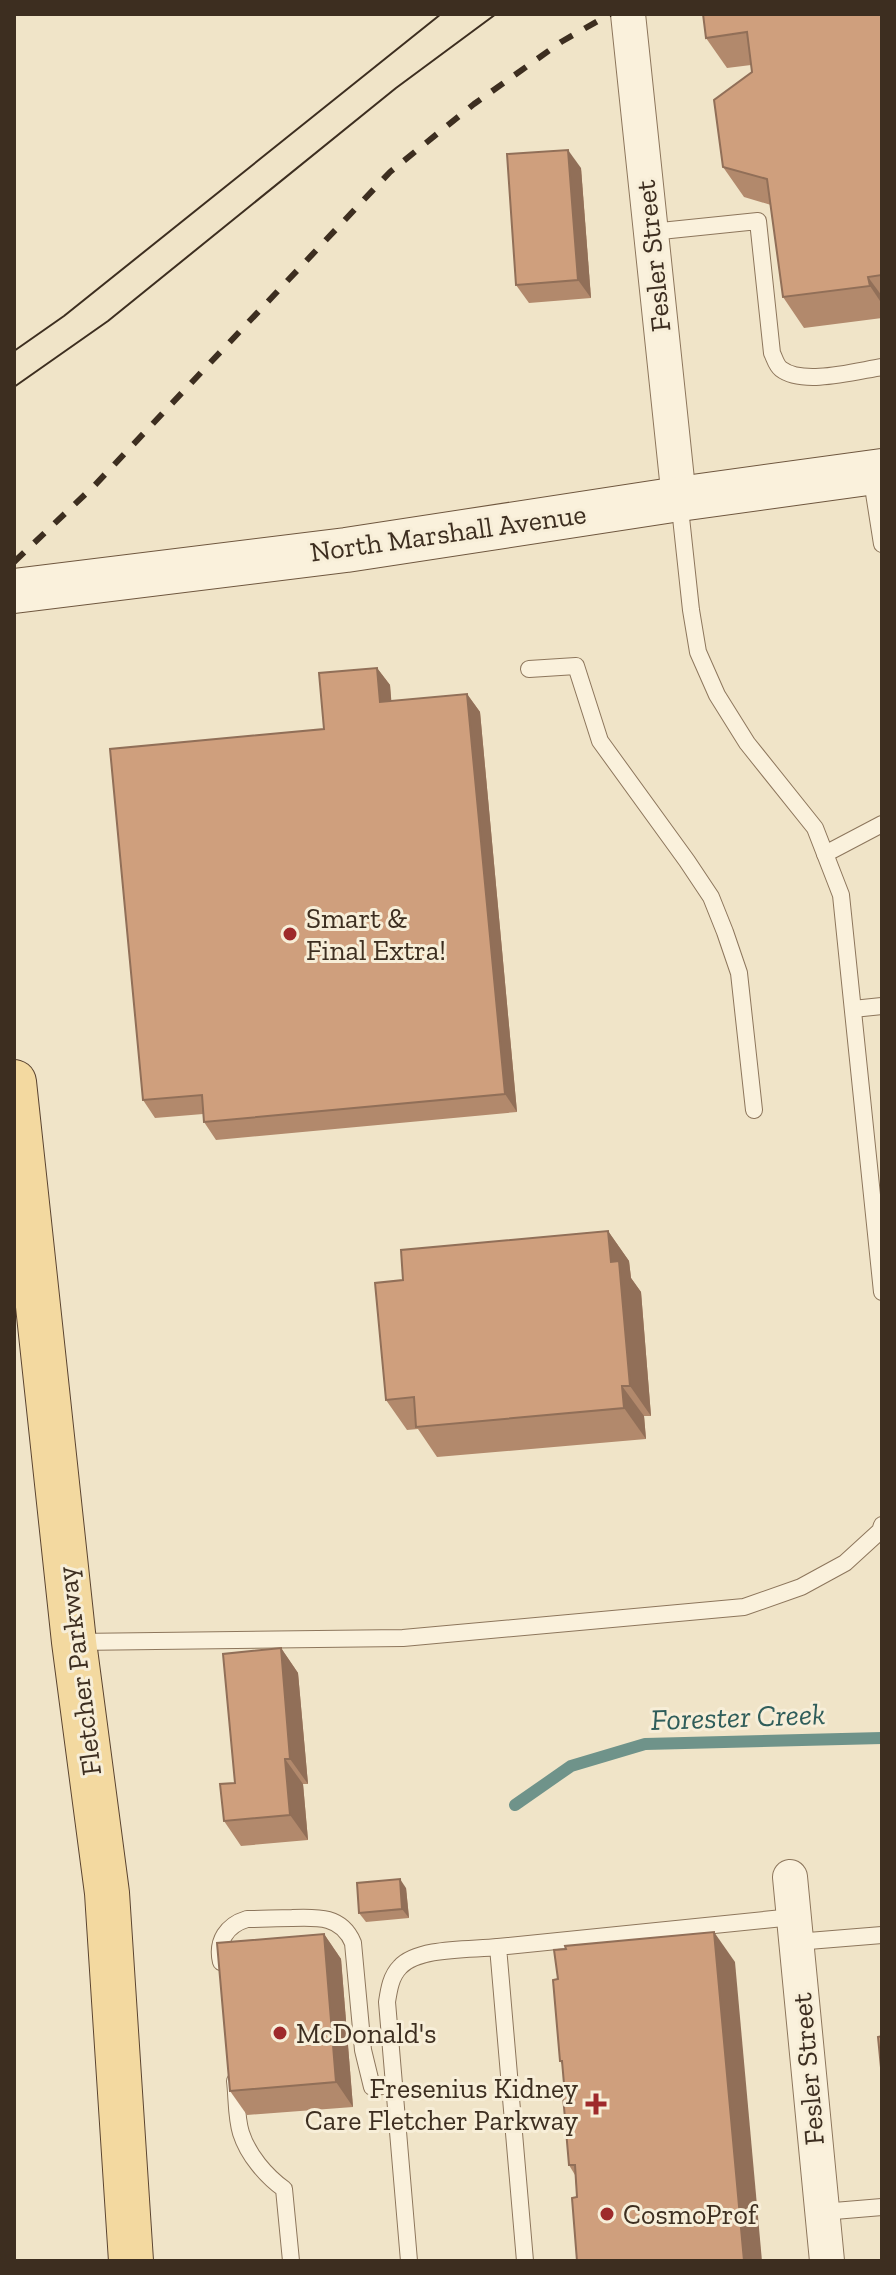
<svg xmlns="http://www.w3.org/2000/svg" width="896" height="2275" font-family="'Zilla Slab',serif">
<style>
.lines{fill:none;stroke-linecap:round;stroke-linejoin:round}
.stream{stroke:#6f938a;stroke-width:12}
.lane-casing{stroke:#8d765c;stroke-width:18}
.street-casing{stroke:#8d765c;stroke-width:36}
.secondary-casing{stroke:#6f573f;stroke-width:46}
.primary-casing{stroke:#5b4430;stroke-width:46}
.lane{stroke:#faf1dc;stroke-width:16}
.street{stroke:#faf1dc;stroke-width:34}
.secondary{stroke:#faf1dc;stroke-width:44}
.primary{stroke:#f3d9a0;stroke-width:44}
.tram{stroke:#3d2e20;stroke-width:2}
.rail{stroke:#3d2e20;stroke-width:6;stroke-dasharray:14 14;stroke-linecap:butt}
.wall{fill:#b2896c}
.shaded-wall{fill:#916f58}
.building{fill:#cf9f7d;stroke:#916f58;stroke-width:2}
.poi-dot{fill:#9e2a2b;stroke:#f7eed8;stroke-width:3}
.labels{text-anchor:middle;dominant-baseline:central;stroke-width:6;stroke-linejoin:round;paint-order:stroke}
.street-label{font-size:28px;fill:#3d2e20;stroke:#f7eed8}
.poi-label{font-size:28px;fill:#3d2e20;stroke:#f7eed8;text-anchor:start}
.water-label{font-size:30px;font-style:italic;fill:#2f5d5a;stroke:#f7eed8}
</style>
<rect width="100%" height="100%" fill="#f0e4c8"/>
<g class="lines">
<path class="stream" d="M515 1805 571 1766 645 1744 882 1738"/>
<g class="lane-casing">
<g id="lane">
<path d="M651 232 758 221 772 353C775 359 776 365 781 369 803 386 856 371 882 367"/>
<path d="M871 474 882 544"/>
<path d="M679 499 691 610 698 652 717 695 747 743 815 828 841 895 882 1292"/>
<path d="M529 669 576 666 600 741 687 861 711 897 725 932 739 973 754 1110"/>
<path d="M825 854 882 824"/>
<path d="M853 1009 882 1006"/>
<path d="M76 1642 403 1638 744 1607 801 1587 845 1563 880 1531 882 1525"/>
<path d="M796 1942 882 1935"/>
<path d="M221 1962C216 1941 227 1925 247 1919 262 1919 277 1918 292 1918 318 1917 342 1916 353 1943L363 2050 372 2087 394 2085"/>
<path d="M235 2081C237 2097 236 2117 241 2133 248 2155 266 2176 284 2189L291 2261"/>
<path d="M822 2212 882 2207"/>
<path d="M409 2261 387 2002C389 1989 391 1976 400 1967 418 1947 471 1950 498 1947"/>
<path d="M525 2261 498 1947 793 1917"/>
</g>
</g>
<g class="street-casing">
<g id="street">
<path d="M628 14 679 499"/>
<path d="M790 1877 827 2261"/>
</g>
</g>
<g class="secondary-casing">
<path id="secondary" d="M14 591 346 550 679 499 882 471"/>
</g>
<g class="primary-casing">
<path id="primary" d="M14 1082 74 1642 107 1893 131 2261"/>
</g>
<use href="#lane" class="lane"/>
<use href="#street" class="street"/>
<use href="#secondary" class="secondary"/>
<use href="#primary" class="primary"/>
<g class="tram">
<path d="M14 351 64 316 441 14"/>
<path d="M14 387 108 321 396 88 496 14"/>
</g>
<path class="rail" d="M14 562 95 485 390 172 474 104 561 42 610 14"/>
</g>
<g class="wall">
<path d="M882 14V318L804 328 783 297 771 205 744 197 723 167 752 72 751 65 727 68 706 38Z"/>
<path d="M581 168 591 298 529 303 516 285Z"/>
<path d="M377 668 390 685 391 701 467 694 480 712 517 1112 216 1140 204 1122 203 1114 155 1118 143 1100 324 729Z"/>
<path d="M608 1231 629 1261 631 1278 641 1292 651 1416H644L646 1439 437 1457 418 1429 407 1430 386 1400Z"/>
<path d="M281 1648 298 1673 308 1784H303L308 1840 241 1846 224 1821Z"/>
<path d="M406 1888 409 1918 366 1922 359 1913Z"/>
<path d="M324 1934 341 1959 353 2107 247 2115 230 2091Z"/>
<path d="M735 1962 577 2197 575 2175 569 2165 564 2084 562 2064 560 2061Z"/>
</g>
<g class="shaded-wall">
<path d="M568 150 581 168 591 298 578 280Z"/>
<path d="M868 277 882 296V304L870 286Z"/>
<path d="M377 668 390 685 393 720 380 702Z"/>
<path d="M467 694 480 712 517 1112 505 1094Z"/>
<path d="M608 1231 629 1261 631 1278 641 1292 651 1416 630 1386 611 1262Z"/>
<path d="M622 1386 644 1416 646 1439 624 1408Z"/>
<path d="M281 1648 298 1673 308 1784 290 1759Z"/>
<path d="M285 1759 303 1784 308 1840 290 1815Z"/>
<path d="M400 1879 406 1888 409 1918 402 1909Z"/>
<path d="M714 1932 735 1962 762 2261H744Z"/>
<path d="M324 1934 341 1959 353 2107 336 2082Z"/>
</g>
<g class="building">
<path d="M703 14H882V275L868 277 870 286 783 297 767 179 723 167 714 100 752 72 747 32 706 38Z"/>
<path d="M568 150 578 280 516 285 507 154Z"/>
<path d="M377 668 380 702 467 694 505 1094 204 1122 202 1095 143 1100 110 749 324 729 319 673Z"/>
<path d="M608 1231 611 1262 619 1261 630 1386H622L624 1408 416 1427 414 1397 386 1400 375 1283 403 1280 401 1250Z"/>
<path d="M281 1648 290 1759H285L290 1815 224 1821 220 1784 235 1783 223 1654Z"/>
<path d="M400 1879 402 1909 359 1913 357 1883Z"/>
<path d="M714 1932 744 2261H577L572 2198 577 2197 575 2165H569L562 2084H564L562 2061H560L553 1980 558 1979 554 1950 566 1949 565 1946Z"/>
<path d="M324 1934 336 2082 230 2091 217 1943Z"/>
<path d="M882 2036V2078L878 2037Z"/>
</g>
<g class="poi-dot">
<circle cx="290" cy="934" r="8"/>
<circle cx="280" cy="2033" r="8"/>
<path d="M592 2092h8v8h8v8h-8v8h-8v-8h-8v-8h8z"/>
<circle cx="607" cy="2214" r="8"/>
</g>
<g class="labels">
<g class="street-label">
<text transform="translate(653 256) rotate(-96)">Fesler Street</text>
<text transform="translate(448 533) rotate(-8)">North Marshall Avenue</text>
<text transform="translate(79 1671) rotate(-97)">Fletcher Parkway</text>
<text transform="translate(808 2069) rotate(-95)">Fesler Street</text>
</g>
<g class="poi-label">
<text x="306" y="918">Smart &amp;<tspan x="306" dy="32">Final Extra!</tspan></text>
<text x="296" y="2033">McDonald's</text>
<text x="578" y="2088" text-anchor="end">Fresenius Kidney<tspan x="578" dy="32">Care Fletcher Parkway</tspan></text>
<text x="623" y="2214">CosmoProf</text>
</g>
<g class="water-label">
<text transform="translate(738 1717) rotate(-2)">Forester Creek</text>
</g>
</g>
<rect width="896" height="2275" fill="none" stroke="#3d2e20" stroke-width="32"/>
</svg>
